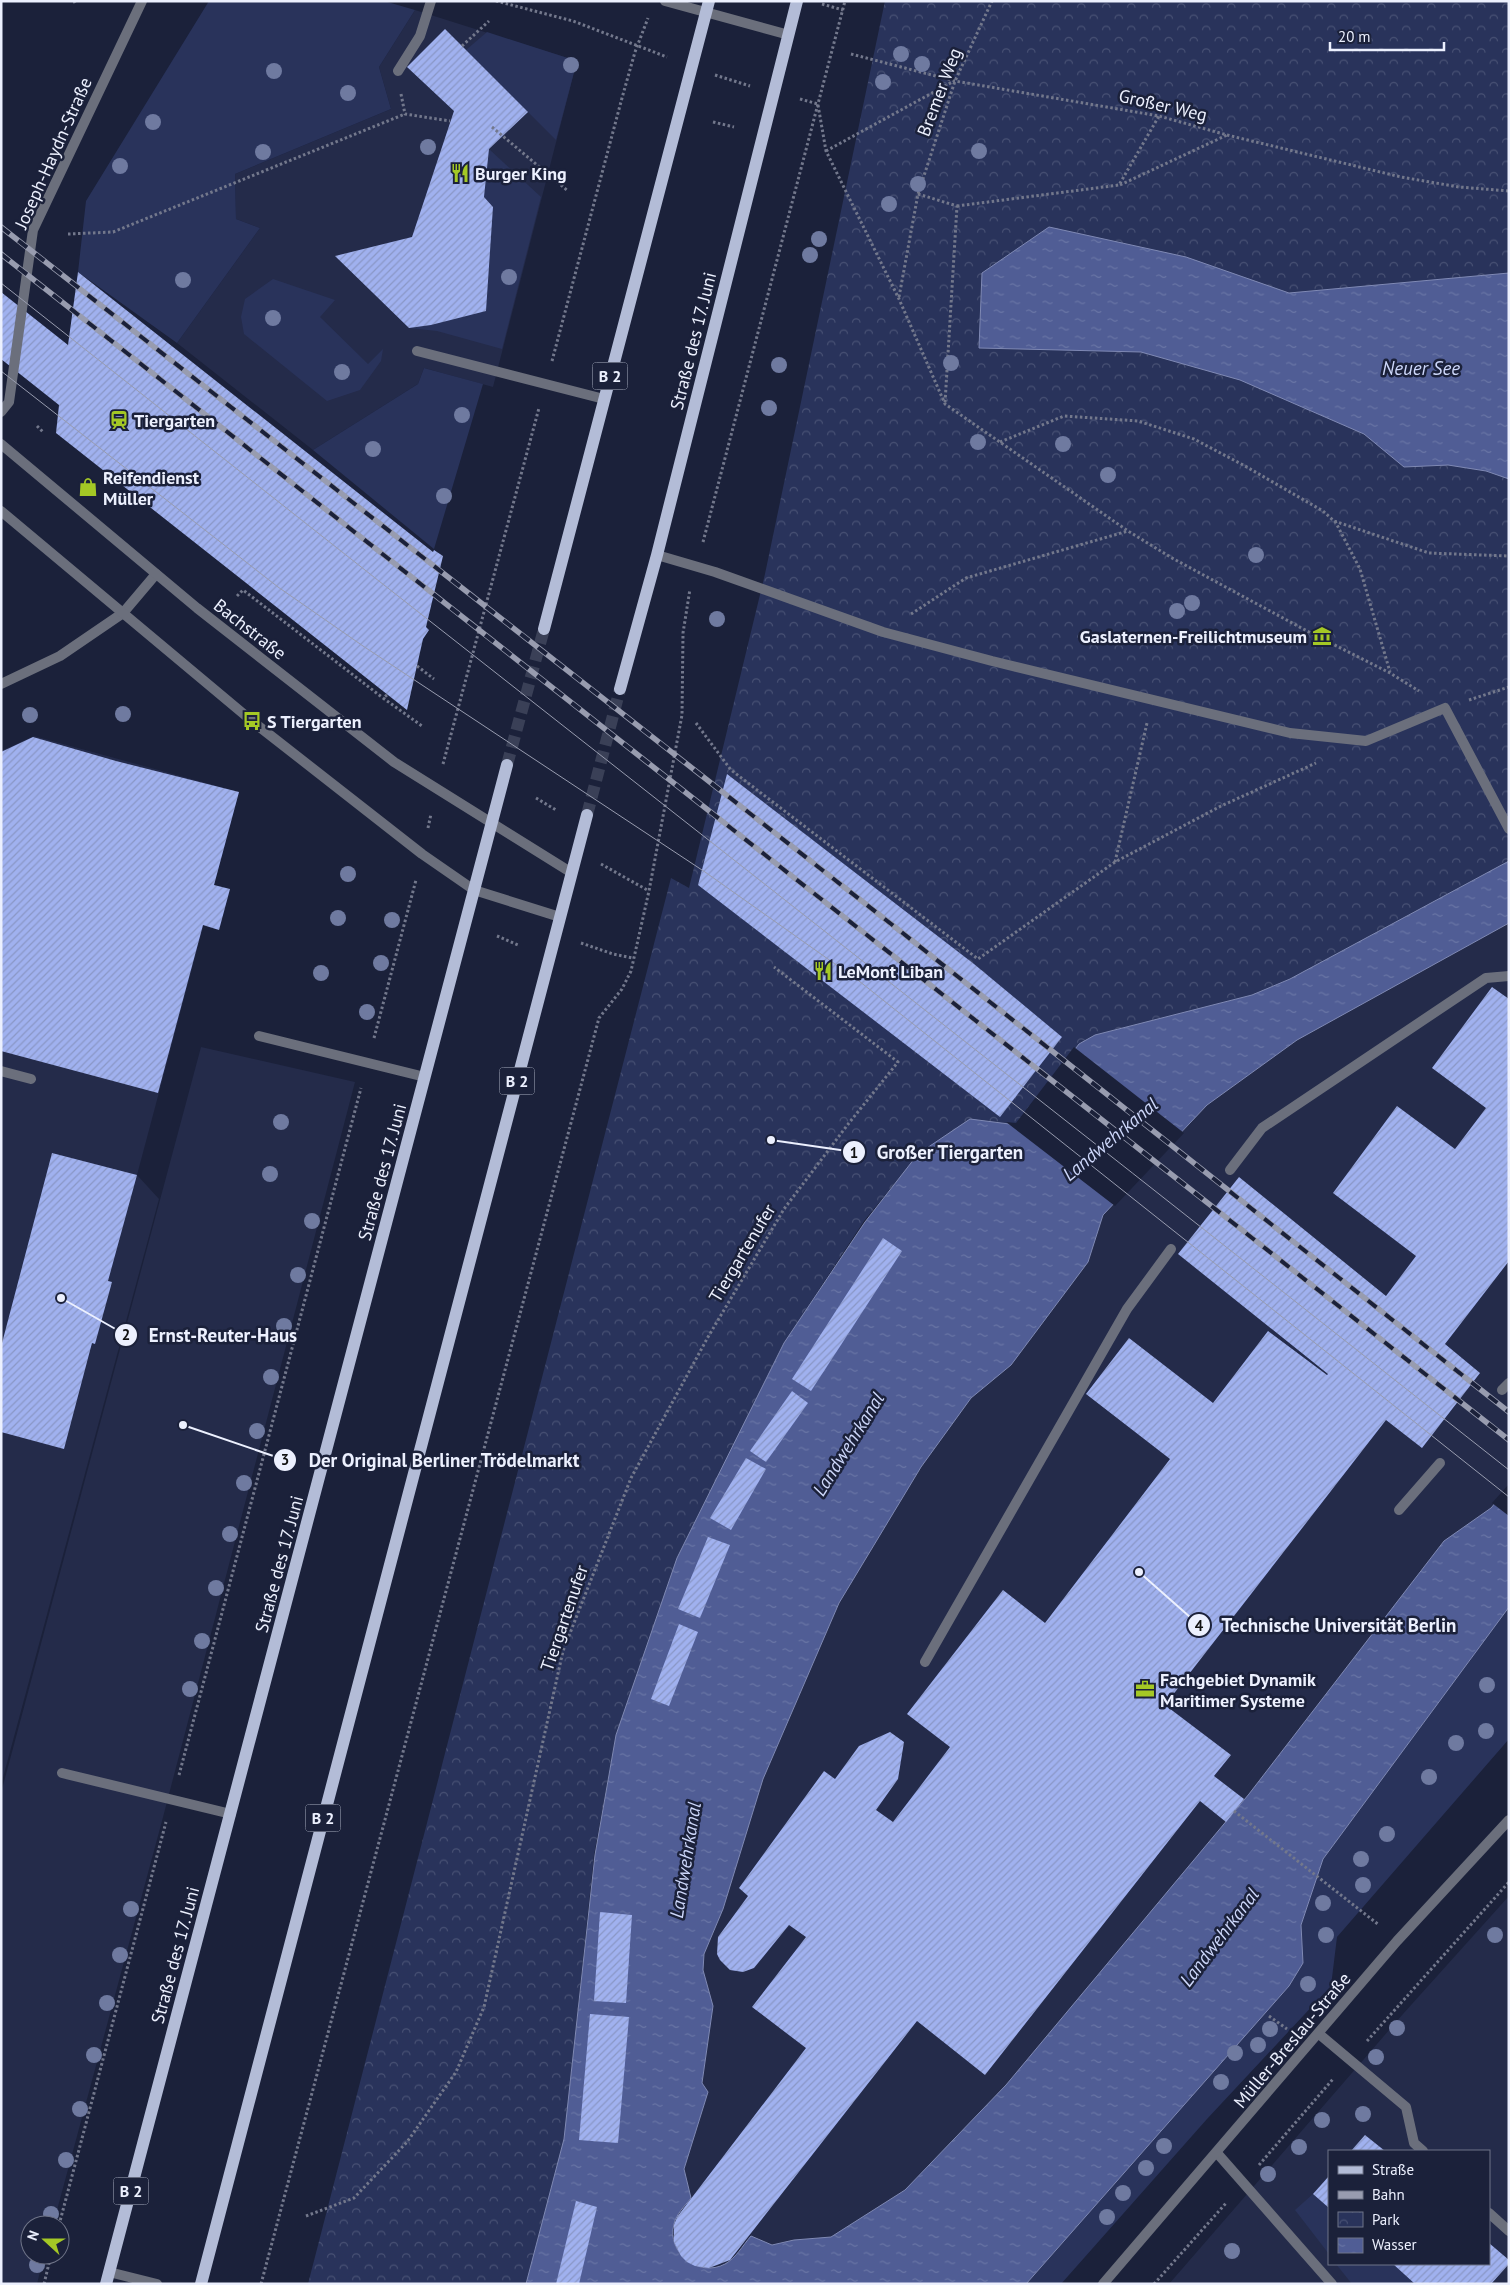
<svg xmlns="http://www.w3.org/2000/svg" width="1510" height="2285" font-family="'PT Sans',sans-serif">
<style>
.built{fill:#242b4a;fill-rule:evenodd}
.green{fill:#29335b}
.park{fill:url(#park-crowns)}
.water{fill:url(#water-ripples);stroke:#7f89b4}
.pier{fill:#1b213a}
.building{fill:url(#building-hatch)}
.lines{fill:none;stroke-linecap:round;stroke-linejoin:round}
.primary-tunnel{stroke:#3a4057;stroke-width:12;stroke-dasharray:12 6;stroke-linecap:butt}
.path{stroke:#73788c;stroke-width:3;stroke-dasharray:2.5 2.5;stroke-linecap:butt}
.service{stroke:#6b6f7c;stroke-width:10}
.minor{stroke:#6b6f7c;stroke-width:10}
.tertiary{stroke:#6b6f7c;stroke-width:10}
.primary{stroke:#b3bcd7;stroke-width:12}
.tram{stroke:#989caf;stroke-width:1}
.rail-casing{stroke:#989caf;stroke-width:5.5}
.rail{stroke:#1b213a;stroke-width:4;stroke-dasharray:11;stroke-linecap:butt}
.tree{fill:#6f7aa0}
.labels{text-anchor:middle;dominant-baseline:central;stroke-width:5;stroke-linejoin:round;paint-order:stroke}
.shield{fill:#1b213a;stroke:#adb2c3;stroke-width:1}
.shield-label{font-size:16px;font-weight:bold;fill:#ecf0fe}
.street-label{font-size:18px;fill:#ecf0fe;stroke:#1b213a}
.poi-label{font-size:18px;font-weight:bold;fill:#ecf0fe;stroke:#1b213a;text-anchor:start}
.water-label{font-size:19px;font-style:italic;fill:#cdd7fa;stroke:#1b213a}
.leader{fill:none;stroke:#ecf0fe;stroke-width:2}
.callout-dot{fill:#ecf0fe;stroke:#1b213a;stroke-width:2}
.mark-label{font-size:15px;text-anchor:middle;font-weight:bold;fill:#111}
.callout-label{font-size:19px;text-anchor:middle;font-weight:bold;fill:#ecf0fe;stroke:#1b213a;stroke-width:5;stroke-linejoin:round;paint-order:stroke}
</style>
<defs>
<pattern id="park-crowns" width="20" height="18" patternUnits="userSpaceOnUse" patternTransform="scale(1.25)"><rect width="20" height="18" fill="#29335b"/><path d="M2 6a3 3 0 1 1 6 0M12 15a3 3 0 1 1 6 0" fill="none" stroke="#485174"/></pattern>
<pattern id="water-ripples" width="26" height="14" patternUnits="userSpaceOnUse" patternTransform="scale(1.25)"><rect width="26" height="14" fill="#505d95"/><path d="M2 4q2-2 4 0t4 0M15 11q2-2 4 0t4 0" fill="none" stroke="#6975a5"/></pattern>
<pattern id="building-hatch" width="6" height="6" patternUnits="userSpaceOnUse" patternTransform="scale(1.25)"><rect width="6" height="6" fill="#a0b1ef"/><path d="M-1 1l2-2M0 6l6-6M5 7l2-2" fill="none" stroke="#8a97c6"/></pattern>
</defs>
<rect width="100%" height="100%" fill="#1b213a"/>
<g class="built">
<path d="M415 10 577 61 493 387 424 368 418 384 313 450 177 343 260 228 236 219 235 174 391 109 379 67Z"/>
<path d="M34 736 239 792 137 1175 159 1199 1 1785V751Z"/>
<path d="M1509 923V1487L1491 1508 1444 1541 1249 1794 1006 2085 905 2190 831 2237 794 2240 772 2245 751 2236 730 2260 723 2265 709 2268 695 2266 681 2256 674 2242 673 2233 677 2217 691 2198 684 2169 708 2092 702 2083 713 2006 703 1970 704 1954 723 1909 763 1779 839 1603 921 1467 971 1398 1011 1365 1088 1262 1103 1215 1207 1105 1297 1040Z"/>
<path d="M201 1047 355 1082 162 1821 53 2225H30V2255H44L37 2284H1V1793Z"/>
<path d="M1509 1896V2284H1169L1403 2014ZM1329 2151H1489V2264H1329Z"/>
</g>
<g class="green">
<path d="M209 1H384L415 10 379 67 391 109 235 174 236 219 260 228 177 343 78 272 86 201Z"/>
<path d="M487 32 577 61 556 140 466 50Z"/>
<path d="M489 149 541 197 502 349 437 331 409 328 431 325 486 310 493 207 484 197Z"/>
<path d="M273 279 335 300 320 317 368 364 383 349 381 361 360 390 327 401 244 334 241 317 245 299Z"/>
<path d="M424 368 483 384 434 549 313 450 418 384Z"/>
<path d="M1509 1607V1739L1337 1937 1331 1986 1207 2119 1061 2284H1026L1289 1986 1303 1963 1301 1925 1323 1859Z"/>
<path d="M1313 2194 1329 2208V2254L1295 2210Z"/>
<path d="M1336 2264H1393L1415 2284H1352Z"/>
</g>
<path class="park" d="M885 1H1509V861L1290 979 1252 995 1095 1035 1017 1126 970 1120 918 1155 864 1221 784 1343 677 1558 616 1735 594 1855 564 2139 526 2284H308L671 878 689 888 765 574Z"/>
<g class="water">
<path d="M1049 227 1186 257 1289 293 1509 273V479L1486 471 1448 465 1404 467 1364 434 1240 380 1141 352 979 348 982 273Z"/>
<path d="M1509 861V923L1297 1040 1207 1105 1103 1215 1088 1262 1011 1365 971 1398 921 1467 839 1603 763 1779 723 1909 704 1954 703 1970 713 2006 702 2083 708 2092 684 2169 691 2198C685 2206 676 2214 674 2224 666 2253 699 2278 725 2264 736 2258 743 2245 751 2236L772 2245 794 2240 831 2237 905 2190 1006 2085 1249 1794 1444 1541 1491 1508 1509 1487V1607L1323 1859 1301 1925 1303 1963 1289 1986 1026 2284H526L564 2139 595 1855 616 1735 677 1558 784 1343 865 1222 918 1154 970 1119 1017 1125 1079 1044 1095 1035 1252 995 1290 979Z"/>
</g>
<g class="pier">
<path d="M1074 1047 1184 1133 1115 1206 1006 1122 1016 1123Z"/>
<path d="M1509 1484V1516L1492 1503Z"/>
</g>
<g class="building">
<path d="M445 29 528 112 489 149 484 197 493 207 486 311 431 325 409 328 335 256 412 237 454 111 407 67Z"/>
<path d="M78 272 433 552 434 550 443 556 426 627 429 630 423 639 407 710 56 433 59 405 1 359V292L68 345Z"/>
<path d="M33 737 116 761 239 792 214 885 230 889 219 930 203 925 158 1093 1 1051V752Z"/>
<path d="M727 774 974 964 1062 1037 1000 1117 698 885Z"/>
<path d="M1492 987 1509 999V1261L1445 1344 1480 1373 1422 1448 1386 1420 1165 1705 1231 1755 1214 1776 1244 1799 1226 1822 1200 1801 985 2075 917 2021 730 2260 709 2268 695 2266 687 2262 681 2256 674 2242V2225L677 2217 806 2048 752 2007 806 1937 789 1925 754 1968 743 1972 730 1970 720 1960 717 1954 718 1937 748 1896 739 1888 824 1771 835 1779 859 1746 890 1732 904 1742 898 1779 876 1810 893 1822 950 1747 907 1714 1003 1590 1045 1623 1170 1459 1086 1394 1129 1338 1213 1403 1268 1331 1327 1375 1328 1374 1178 1254 1239 1177 1386 1296 1416 1256 1333 1193 1397 1106 1455 1149 1486 1108 1432 1068Z"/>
<path d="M52 1153 137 1175 108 1281 112 1282 95 1344 92 1343 64 1449 1 1432V1347Z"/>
<path d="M883 1238 902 1251 811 1391 792 1379Z"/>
<path d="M792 1391 808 1403 766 1462 750 1451Z"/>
<path d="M746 1458 766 1469 731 1530 710 1518Z"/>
<path d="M708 1537 730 1545 700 1618 678 1609Z"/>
<path d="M679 1624 698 1632 669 1706 651 1699Z"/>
<path d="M600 1912 632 1915 626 2003 594 2001Z"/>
<path d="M590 2014 629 2017 618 2143 579 2140Z"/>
<path d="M1365 2135 1385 2151H1351Z"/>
<path d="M1329 2176V2208L1313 2194Z"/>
<path d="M576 2201 597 2207 579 2284H556Z"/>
<path d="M1489 2243 1509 2260V2264L1491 2284H1415L1393 2264H1489Z"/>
</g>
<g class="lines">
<g class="primary-tunnel">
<path d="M507 765 544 629"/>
<path d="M587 815 620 689"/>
</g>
<g class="path">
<path d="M74 1 75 3"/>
<path d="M496 1 573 21 667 57"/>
<path d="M822 4 843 10"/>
<path d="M462 46 489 21"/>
<path d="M851 54 955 81 1159 116 1227 135 1401 177 1459 187 1509 191"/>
<path d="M715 75 750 86"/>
<path d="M401 94 405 114 450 121"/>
<path d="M800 99 818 104"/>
<path d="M818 105 826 151 899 299 945 404 1128 531 1172 558 1307 631 1390 673 1419 691"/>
<path d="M713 122 734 127"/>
<path d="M492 127 568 191"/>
<path d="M826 151 954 81"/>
<path d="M1120 185 1227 135"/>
<path d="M918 194 957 206 945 403"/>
<path d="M957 206 1119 185 1159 116"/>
<path d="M68 234 113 232 405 114"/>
<path d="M899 297 918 194 955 81 992 1"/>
<path d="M552 361 622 98 635 52 648 18"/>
<path d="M37 426 43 432"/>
<path d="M1000 442 1064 416 1138 421 1194 439 1245 466 1323 511 1334 521 1429 553 1509 556"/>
<path d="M1335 521 1360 569 1390 672"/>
<path d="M703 542 845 1"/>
<path d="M237 596 243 590 383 698"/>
<path d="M911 614 966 578 1128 531"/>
<path d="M417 666 434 679"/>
<path d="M387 695 383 698 422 726"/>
<path d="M1469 700 1509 687"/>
<path d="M696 723 731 770 978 959 1115 862 1221 806 1316 763"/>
<path d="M443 764 539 408"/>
<path d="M536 798 556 810"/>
<path d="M428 828 431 814"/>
<path d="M1115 862 1147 723"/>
<path d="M601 864 649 891"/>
<path d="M497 936 518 945"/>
<path d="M581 943 613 954 633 958"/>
<path d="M374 1038 416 880"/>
<path d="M179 1775 361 1088"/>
<path d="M1234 1811 1379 1925"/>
<path d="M1269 2016 1287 2029"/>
<path d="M1367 2041 1509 1882"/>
<path d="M1259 2165 1333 2079"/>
<path d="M306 2216 354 2198 407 2142 456 2072 484 2007 563 1651 631 1478 708 1337 784 1209 849 1123 898 1062 774 967"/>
<path d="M59 2225 166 1822"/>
<path d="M44 2284 51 2255"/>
<path d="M261 2284 599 1018 622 989 631 971 649 891 682 715 683 633 690 589"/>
<path d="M1154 2284 1227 2202"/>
</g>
<g class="service">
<path d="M398 71 420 36 431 1"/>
<path d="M417 351 604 399"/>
<path d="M657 555 715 572 883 632 992 661 1290 733 1366 741 1445 708 1509 829"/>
<path d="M259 1036 425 1077"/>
<path d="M1 1071 31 1079"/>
<path d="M1230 1170 1262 1128 1486 978 1509 976"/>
<path d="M1502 1390 1509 1383"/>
<path d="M1399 1510 1440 1463"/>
<path d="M925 1662 1127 1309 1171 1249"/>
<path d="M62 1773 231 1814"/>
<path d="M1319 2034 1406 2107 1414 2143 1423 2151"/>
<path d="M1217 2153 1332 2284"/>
<path d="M1489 2213 1509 2231"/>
<path d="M109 2272 157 2284"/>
</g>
<g class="minor">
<path d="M665 1 789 35"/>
<path d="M1 412 9 402 33 230 142 1"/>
<path d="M1 684 60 656 123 613 156 574"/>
<path d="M1103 2284 1397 1941 1509 1820"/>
</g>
<g class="tertiary">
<path d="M1 444 197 608 394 762 572 873"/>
<path d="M1 511 252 721 422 854 474 890 560 917"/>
</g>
<g class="primary">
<path d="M544 629 709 1"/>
<path d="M620 689 657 555 797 1"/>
<path d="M106 2284 507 765"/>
<path d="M201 2284 587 815"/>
</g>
<g class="tram">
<path d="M1 283C503 680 1007 1073 1509 1470"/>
<path d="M1 371 278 587 363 646 705 872 859 981 1509 1497"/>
</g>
<g class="rail-casing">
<g id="rail">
<path d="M1 227 895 927 1509 1412"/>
<path d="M1 254 1509 1440"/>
</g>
</g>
<use href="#rail" class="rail"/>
</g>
<g class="tree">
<circle cx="901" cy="54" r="8"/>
<circle cx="922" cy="64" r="8"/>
<circle cx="571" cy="65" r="8"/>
<circle cx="274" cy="71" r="8"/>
<circle cx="883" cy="82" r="8"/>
<circle cx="348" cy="93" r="8"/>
<circle cx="153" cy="122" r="8"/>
<circle cx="428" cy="147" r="8"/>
<circle cx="979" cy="151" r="8"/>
<circle cx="263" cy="152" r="8"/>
<circle cx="120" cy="166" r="8"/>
<circle cx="918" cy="184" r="8"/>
<circle cx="889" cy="204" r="8"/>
<circle cx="819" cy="239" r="8"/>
<circle cx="810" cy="255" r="8"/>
<circle cx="509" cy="277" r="8"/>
<circle cx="183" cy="280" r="8"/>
<circle cx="273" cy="318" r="8"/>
<circle cx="951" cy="363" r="8"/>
<circle cx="779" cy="365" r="8"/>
<circle cx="342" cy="372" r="8"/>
<circle cx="769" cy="408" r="8"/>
<circle cx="462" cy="415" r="8"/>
<circle cx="978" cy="442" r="8"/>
<circle cx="1063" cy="444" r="8"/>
<circle cx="373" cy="449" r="8"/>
<circle cx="1108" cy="475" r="8"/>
<circle cx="444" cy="496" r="8"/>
<circle cx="1256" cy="555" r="8"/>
<circle cx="1192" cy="603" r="8"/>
<circle cx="1177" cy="611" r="8"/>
<circle cx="717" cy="619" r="8"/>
<circle cx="123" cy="714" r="8"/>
<circle cx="30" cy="715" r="8"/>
<circle cx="348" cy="874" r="8"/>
<circle cx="338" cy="918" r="8"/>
<circle cx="392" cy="920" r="8"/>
<circle cx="381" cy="963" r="8"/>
<circle cx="321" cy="973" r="8"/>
<circle cx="367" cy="1012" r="8"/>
<circle cx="281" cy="1122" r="8"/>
<circle cx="270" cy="1174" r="8"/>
<circle cx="312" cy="1221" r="8"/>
<circle cx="298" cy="1275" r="8"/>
<circle cx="284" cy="1326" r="8"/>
<circle cx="271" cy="1377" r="8"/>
<circle cx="257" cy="1431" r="8"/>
<circle cx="244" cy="1483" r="8"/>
<circle cx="230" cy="1534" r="8"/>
<circle cx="216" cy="1588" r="8"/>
<circle cx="202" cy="1641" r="8"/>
<circle cx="1487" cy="1685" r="8"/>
<circle cx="190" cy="1689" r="8"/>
<circle cx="1486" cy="1731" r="8"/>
<circle cx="1456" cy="1743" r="8"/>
<circle cx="1429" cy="1777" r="8"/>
<circle cx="1387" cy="1834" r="8"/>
<circle cx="1361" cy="1859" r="8"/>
<circle cx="1363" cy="1885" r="8"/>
<circle cx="1323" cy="1903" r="8"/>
<circle cx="131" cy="1909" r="8"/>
<circle cx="1326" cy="1935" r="8"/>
<circle cx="1495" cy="1935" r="8"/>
<circle cx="120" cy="1955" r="8"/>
<circle cx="1308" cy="1984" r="8"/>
<circle cx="107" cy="2003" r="8"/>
<circle cx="1397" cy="2028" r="8"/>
<circle cx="1270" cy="2029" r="8"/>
<circle cx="1258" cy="2045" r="8"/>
<circle cx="1235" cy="2053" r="8"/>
<circle cx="94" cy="2055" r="8"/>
<circle cx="1376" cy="2057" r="8"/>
<circle cx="1221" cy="2082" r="8"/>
<circle cx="80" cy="2109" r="8"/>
<circle cx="1363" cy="2114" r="8"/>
<circle cx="1322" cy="2120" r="8"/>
<circle cx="1164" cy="2146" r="8"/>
<circle cx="1299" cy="2147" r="8"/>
<circle cx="66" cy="2160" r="8"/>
<circle cx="1146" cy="2168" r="8"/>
<circle cx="1268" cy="2174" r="8"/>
<circle cx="1123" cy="2193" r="8"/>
<circle cx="51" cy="2214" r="8"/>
<circle cx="1107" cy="2217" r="8"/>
<circle cx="1232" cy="2251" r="8"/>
<circle cx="37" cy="2265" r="8"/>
</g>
<defs>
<g id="restaurant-bare" transform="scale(1.5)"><path d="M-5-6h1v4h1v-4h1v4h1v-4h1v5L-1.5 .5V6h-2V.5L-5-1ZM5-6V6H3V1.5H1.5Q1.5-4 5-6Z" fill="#a4c825" stroke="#1b213a" stroke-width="2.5" paint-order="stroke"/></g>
<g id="station-bare" transform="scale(1.5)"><path d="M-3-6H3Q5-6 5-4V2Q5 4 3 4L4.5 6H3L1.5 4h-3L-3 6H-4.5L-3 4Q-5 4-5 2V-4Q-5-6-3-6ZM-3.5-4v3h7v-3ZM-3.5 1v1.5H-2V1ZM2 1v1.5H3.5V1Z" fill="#a4c825" stroke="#1b213a" stroke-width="2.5" paint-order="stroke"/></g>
<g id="shop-bare" transform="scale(1.5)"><path d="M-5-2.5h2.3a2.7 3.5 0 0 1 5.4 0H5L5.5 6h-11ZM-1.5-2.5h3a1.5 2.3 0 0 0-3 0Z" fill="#a4c825" stroke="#1b213a" stroke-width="2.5" paint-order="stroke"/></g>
<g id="museum-bare" transform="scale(1.5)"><path d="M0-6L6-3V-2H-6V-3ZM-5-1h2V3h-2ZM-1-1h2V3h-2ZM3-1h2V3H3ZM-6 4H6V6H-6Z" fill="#a4c825" stroke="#1b213a" stroke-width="2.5" paint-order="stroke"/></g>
<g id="bus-bare" transform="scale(1.5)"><path d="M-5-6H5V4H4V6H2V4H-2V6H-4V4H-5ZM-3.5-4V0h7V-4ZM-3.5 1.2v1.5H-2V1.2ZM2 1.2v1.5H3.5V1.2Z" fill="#a4c825" stroke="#1b213a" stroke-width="2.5" paint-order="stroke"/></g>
<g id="office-bare" transform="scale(1.5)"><path d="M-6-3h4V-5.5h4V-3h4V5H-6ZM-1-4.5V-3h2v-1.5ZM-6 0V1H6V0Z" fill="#a4c825" stroke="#1b213a" stroke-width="2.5" paint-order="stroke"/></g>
</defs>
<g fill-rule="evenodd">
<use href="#restaurant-bare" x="460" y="173"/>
<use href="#station-bare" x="119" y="420"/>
<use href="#shop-bare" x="88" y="487"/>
<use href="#museum-bare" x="1322" y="636"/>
<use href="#bus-bare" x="252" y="721"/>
<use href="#restaurant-bare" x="823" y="971"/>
<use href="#office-bare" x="1145" y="1689"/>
</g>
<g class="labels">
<g class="shield">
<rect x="592.5" y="362.5" width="35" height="27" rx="4"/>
<rect x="499.5" y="1067.5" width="35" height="27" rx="4"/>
<rect x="305.5" y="1804.5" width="35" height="27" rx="4"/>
<rect x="113.5" y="2177.5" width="35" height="27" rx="4"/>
</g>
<g class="shield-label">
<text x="610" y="376">B 2</text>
<text x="517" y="1081">B 2</text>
<text x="323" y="1818">B 2</text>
<text x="131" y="2191">B 2</text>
</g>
<g class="street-label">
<text transform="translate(939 92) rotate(-69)">Bremer Weg</text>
<text transform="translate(1163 105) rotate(13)">Großer Weg</text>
<text transform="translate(53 153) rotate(-66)">Joseph-Haydn-Straße</text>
<text transform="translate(693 341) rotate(-76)">Straße des 17. Juni</text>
<text transform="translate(250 629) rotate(38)">Bachstraße</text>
<text transform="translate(382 1172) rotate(-75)">Straße des 17. Juni</text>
<text transform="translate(742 1253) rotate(-59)">Tiergartenufer</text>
<text transform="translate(279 1564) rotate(-75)">Straße des 17. Juni</text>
<text transform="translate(564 1618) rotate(-71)">Tiergartenufer</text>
<text transform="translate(175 1955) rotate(-75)">Straße des 17. Juni</text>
<text transform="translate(1292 2040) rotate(-50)">Müller-Breslau-Straße</text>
</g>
<g class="poi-label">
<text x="475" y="173">Burger King</text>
<text x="134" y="420">Tiergarten</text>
<text x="103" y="477">Reifendienst<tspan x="103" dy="21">Müller</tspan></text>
<text x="1307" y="636" text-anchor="end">Gaslaternen-Freilichtmuseum</text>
<text x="267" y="721">S Tiergarten</text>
<text x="838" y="971">LeMont Liban</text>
<text x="1160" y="1679">Fachgebiet Dynamik<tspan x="1160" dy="21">Maritimer Systeme</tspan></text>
</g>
<g class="water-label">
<text x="1421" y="368">Neuer See</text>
<text transform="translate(1110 1139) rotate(-40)">Landwehrkanal</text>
<text transform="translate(848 1444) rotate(-58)">Landwehrkanal</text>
<text transform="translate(685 1860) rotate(-81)">Landwehrkanal</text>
<text transform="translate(1219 1937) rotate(-53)">Landwehrkanal</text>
</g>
</g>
<path class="leader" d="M771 1140L854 1152M61 1298L126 1335M183 1425L285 1460M1139 1572L1199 1625"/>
<g class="callout-dot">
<circle cx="771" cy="1140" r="5"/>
<circle cx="61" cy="1298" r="5"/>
<circle cx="183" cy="1425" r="5"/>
<circle cx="1139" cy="1572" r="5"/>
<circle cx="854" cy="1152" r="12"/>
<circle cx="126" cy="1335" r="12"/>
<circle cx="285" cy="1460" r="12"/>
<circle cx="1199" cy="1625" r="12"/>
</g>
<g class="mark-label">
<text x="854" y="1158">1</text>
<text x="126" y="1340">2</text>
<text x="285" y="1465">3</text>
<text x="1199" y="1631">4</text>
</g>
<g class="callout-label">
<text x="950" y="1159">Großer Tiergarten</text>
<text x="223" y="1342">Ernst-Reuter-Haus</text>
<text x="444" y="1467">Der Original Berliner Trödelmarkt</text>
<text x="1339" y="1632">Technische Universität Berlin</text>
</g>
<rect width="1510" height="2285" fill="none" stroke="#ecf0fe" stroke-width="5"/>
<rect x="1328" y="2150" width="162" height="115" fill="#1b213a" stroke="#6f7488"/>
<rect x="1338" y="2166" width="25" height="8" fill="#b3bcd7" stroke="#6f7488"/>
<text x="1372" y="2175" font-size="15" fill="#ecf0fe">Straße</text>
<rect x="1338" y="2191" width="25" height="8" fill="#989caf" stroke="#6f7488"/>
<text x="1372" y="2200" font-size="15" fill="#ecf0fe">Bahn</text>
<rect x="1338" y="2212" width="25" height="15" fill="url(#park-crowns)" stroke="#6f7488"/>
<text x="1372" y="2225" font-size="15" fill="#ecf0fe">Park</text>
<rect x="1338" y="2238" width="25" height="15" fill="url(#water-ripples)" stroke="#6f7488"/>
<text x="1372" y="2250" font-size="15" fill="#ecf0fe">Wasser</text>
<g transform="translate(45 2240) rotate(291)"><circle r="24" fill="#1b213a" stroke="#6f7488"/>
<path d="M0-4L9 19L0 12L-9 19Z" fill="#a4c825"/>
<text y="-8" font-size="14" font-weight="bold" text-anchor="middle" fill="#ecf0fe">N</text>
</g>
<path d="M1330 42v8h114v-8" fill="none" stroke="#ecf0fe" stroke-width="2.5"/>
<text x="1338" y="42" font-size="15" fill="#ecf0fe" stroke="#1b213a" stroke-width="4" paint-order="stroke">20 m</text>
</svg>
